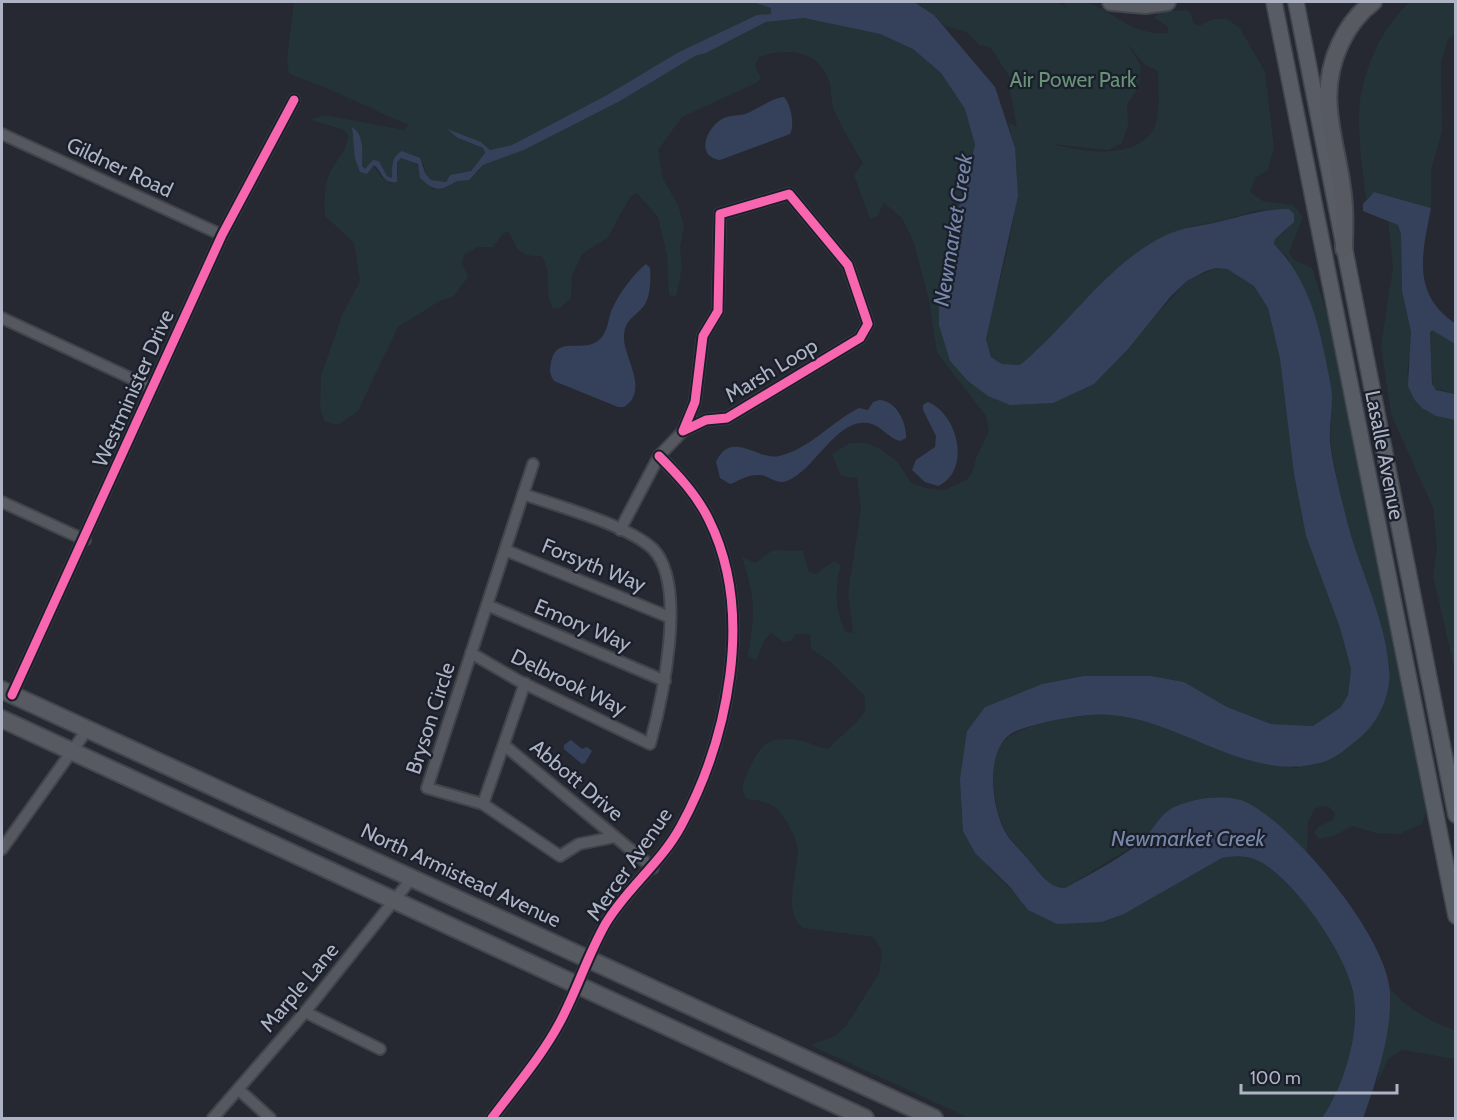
<svg xmlns="http://www.w3.org/2000/svg" width="1457" height="1120" font-family="Cabin,sans-serif">
<style>
.green{fill:#233337;fill-rule:evenodd}
.water{fill:#35415a}
.lines{fill:none;stroke-linecap:round;stroke-linejoin:round}
.street-casing{stroke:#41444a;stroke-width:14}
.secondary-casing{stroke:#42464e;stroke-width:18}
.primary-casing{stroke:#42464e;stroke-width:20}
.street{stroke:#55585f;stroke-width:10}
.secondary{stroke:#585c64;stroke-width:15}
.primary{stroke:#575a61;stroke-width:16}
.cycleway-casing{stroke:#1a1f2b;stroke-width:13}
.cycleway{stroke:#f766af;stroke-width:9}
.labels{text-anchor:middle;dominant-baseline:central;stroke-width:4.5;stroke-linejoin:round;paint-order:stroke}
.park-label{font-size:21px;fill:#679275;stroke:#1a1f2b}
.street-label{font-size:21px;fill:#aeb4c3;stroke:#1a1f2b}
.water-label{font-size:22px;font-style:italic;fill:#78a;stroke:#1a1f2b}
</style>
<rect width="100%" height="100%" fill="#262931"/>
<g class="green">
<path d="M294 2H753L772 8 771 14 757 16 677 53 607 95 512 145 490 150 481 142 458 138 483 148 485 153 471 171 450 175 446 182 431 180 425 173 424 165C403 145 392 148 392 178L387 176 379 161 365 170 362 166V140L351 131 355 143V159L367 174 373 165 382 178 391 183 398 175 397 162 401 158C419 159 425 176 433 190L478 172 483 165 524 150 620 101 695 56 706 53 766 22 804 18 880 34 913 49 941 73 965 109 975 145 945 261 950 361 1093 384 1187 281 1216 268 1227 269 1254 286 1268 308 1280 359 1294 474 1306 536 1340 628 1351 669 1348 695 1341 707 1313 726 1271 724 1227 707 1184 682 1151 676H1084L1042 684 985 707 988 867 1018 896 1102 922 1124 914 1222 858C1234 856 1243 855 1254 859 1291 873 1346 954 1353 992 1361 1031 1344 1086 1322 1118H969L810 1045 835 1036 846 1026 879 974 882 952 874 937 803 928C782 912 797 874 798 852 798 840 786 818 778 810 770 802 757 800 747 799 740 789 742 784 747 773 759 747 766 735 798 740 809 741 817 748 829 749 836 739 863 719 865 710 866 706 865 699 864 695L831 662 811 649 810 634H795L791 641 783 642 771 633 765 639 756 660 748 656C755 610 756 601 742 557L755 563 773 550 803 551 809 572 816 574 834 561 841 565C835 585 834 613 846 632L853 633 848 593 861 509 857 478 841 476 832 454 850 443H865L879 448 898 462 911 483 926 488 943 490 967 480 972 473 976 458 989 431 986 416 937 353 929 300 913 240 901 217 884 203 877 216 870 219 854 175 863 163C853 146 843 130 835 113 831 103 832 91 829 81 819 49 785 48 759 57L755 65 761 78 756 83 682 117 658 150 663 179 678 205 684 226 680 248 682 267 676 297 669 295 667 255 658 217 637 193 630 197 608 237 582 254 572 276 571 298 560 308H553C543 293 553 270 541 256 516 256 519 250 508 231L502 235 493 247H478L464 255 462 263 468 277 454 296 440 301 398 327 358 411 338 425 324 421 320 406 321 376 342 315 360 281 354 243 325 216C324 205 324 189 328 177 333 162 349 151 348 134L342 129 311 120 324 115 404 130 409 125C368 108 331 88 289 74L287 58Z"/>
<path d="M914 2H1057L1067 8 1063 2C1069 2 1076 1 1082 2 1113 7 1126 36 1169 33L1167 26 1154 18 1159 12 1188 10 1192 16 1193 23 1199 26 1213 19H1227L1240 28 1265 72 1274 147 1268 170 1255 178 1250 192 1263 201 1293 205 1303 217 1289 252 1293 259 1312 268 1330 323 1426 812 1422 824 1400 834 1375 833 1353 826 1333 836 1318 839 1314 832 1319 826 1333 820 1335 813 1329 807 1322 806 1314 809 1308 823 1307 854 1274 823 1247 802 1167 810 1149 836 1065 888C1049 888 1040 874 1031 862 1023 853 1014 844 1007 834 994 814 987 762 1002 743 1017 723 1085 714 1110 714 1157 715 1207 749 1252 761 1267 765 1282 766 1297 768L1390 670 1385 642 1349 530 1337 480 1330 440 1332 396 1288 258 1274 244 1275 239 1287 229 1289 209 1255 211 1221 221 1192 226 1130 258 1032 355 1020 365 1002 364 991 357 986 339C1001 262 1031 202 1008 122L1017 127 1010 91 1014 83 990 47 979 45 967 32 944 26 934 15ZM1127 43 1144 64 1158 71C1158 86 1160 103 1157 118 1149 162 1084 153 1053 144L1108 150 1122 143 1128 125 1127 104 1139 86 1141 66Z"/>
<path d="M1410 2H1455V34L1448 39 1441 62 1442 131 1431 170V208L1375 192 1366 199C1363 174 1359 147 1359 121 1358 80 1379 29 1410 2Z"/>
<path d="M1388 221 1398 225 1401 234 1402 291 1411 332V351L1407 372 1436 416 1455 420V671L1433 576 1437 546 1433 508 1391 414 1381 346 1393 267Z"/>
<path d="M1432 329 1455 344V394L1433 388 1430 338Z"/>
<path d="M1390 989C1408 1008 1431 1023 1455 1030V1059L1402 1050 1388 1059 1377 1083 1391 1005Z"/>
</g>
<g class="water">
<path d="M753 2H914L934 15 995 87 1015 148 1018 196 986 339 991 357 1002 364 1020 365C1069 325 1106 265 1164 236 1183 227 1202 226 1222 221 1246 215 1263 209 1289 209L1294 214V222L1275 239 1274 244C1306 277 1317 316 1326 361 1328 373 1332 386 1332 399 1332 413 1329 428 1330 442 1333 467 1340 492 1346 517 1358 567 1385 616 1389 668 1392 694 1378 724 1357 740 1348 747 1337 757 1326 761 1252 786 1184 721 1112 715 1088 712 1039 722 1016 731 983 745 991 810 1007 835 1014 845 1024 854 1032 864 1041 875 1050 888 1065 888 1089 875 1113 862 1136 846 1149 837 1159 816 1169 810 1178 804 1197 799 1208 798 1220 797 1237 797 1248 803 1296 828 1386 936 1390 991 1393 1028 1376 1084 1363 1118H1322C1344 1086 1361 1031 1353 992 1346 954 1291 873 1254 859 1243 855 1234 856 1222 858L1124 914 1102 922 1057 924 1028 910 1010 887 975 853 963 831 960 779 967 731 985 707 1042 684 1084 676H1151L1184 682 1227 707 1271 724 1313 726 1341 707 1348 695 1351 669 1340 628 1306 536 1294 474 1280 359 1268 308 1254 286 1227 269 1216 268 1206 271 1187 281 1171 296 1128 349 1094 384 1053 403 1010 405 988 396 968 381 950 361 939 325V294L945 261 975 145 965 109 941 73 913 49 880 34 804 18 766 22 706 53 695 56 620 101 524 150 483 165 469 180C464 181 458 180 455 182 439 192 434 191 420 178L418 164 401 158 397 162V182C382 184 383 172 374 165L367 174 360 172 355 159 352 127C365 135 362 152 362 166L365 169 373 160 379 161 387 176 392 178C393 166 390 158 402 151L420 158 425 173 431 180 446 182 450 175 471 171 485 153 483 148 458 138 447 129 481 142 490 150 512 145 607 95 677 53 757 15 771 14V8Z"/>
<path d="M784 97C791 105 795 125 790 134L720 160C695 157 706 128 722 119 729 115 738 116 745 114 759 109 769 99 784 97Z"/>
<path d="M1374 192 1431 208C1422 254 1411 294 1456 324L1455 344 1432 330 1430 333 1432 384 1436 390 1455 394V420L1436 416 1422 408 1414 399 1408 386 1411 332 1402 291 1401 234 1398 225 1363 211V204Z"/>
<path d="M646 264 650 268C651 279 651 299 642 308 632 319 624 321 624 338 624 358 650 391 624 407H618L554 381C550 375 549 370 551 363 556 333 584 355 600 339 608 332 608 319 612 309 619 294 633 274 646 264Z"/>
<path d="M879 400C896 400 907 423 906 438L900 441C888 438 881 425 868 423 836 418 816 469 787 481 776 485 770 476 760 475 747 474 741 480 730 484L720 478 716 462C731 429 758 461 779 456 810 449 831 422 859 408L868 410 873 402Z"/>
<path d="M928 402C958 414 972 471 938 486L925 482 912 470 916 460 935 447 936 436 923 410V405Z"/>
<path d="M571 740 582 749 587 747 592 751 585 763 582 764 564 749V745Z"/>
</g>
<g class="lines">
<g class="street-casing">
<g id="street">
<path d="M2 134 222 235"/>
<path d="M789 194 848 265 868 324 860 338 727 418 706 420 683 431 695 402 703 336 718 311 720 214Z"/>
<path d="M2 318 152 388"/>
<path d="M533 464 427 788 483 804 560 856 579 844 614 837"/>
<path d="M2 502 85 540"/>
<path d="M620 530 659 456 683 431"/>
<path d="M505 550 669 617"/>
<path d="M487 605 665 681"/>
<path d="M471 653 519 681 650 744C662 700 688 585 653 549 628 525 557 506 523 494"/>
<path d="M12 695 222 235 294 100"/>
<path d="M504 745 653 868"/>
<path d="M483 804 525 683"/>
<path d="M2 849 87 730"/>
<path d="M305 1012 380 1049"/>
<path d="M238 1089 270 1118"/>
<path d="M213 1118 305 1012 412 878"/>
<path d="M492 1118C515 1087 542 1056 560 1022 577 990 588 954 606 923 627 888 661 863 681 826 728 739 755 613 709 520 697 495 678 475 659 456"/>
</g>
</g>
<g class="secondary-casing">
<g id="secondary">
<path d="M1274 2 1456 916"/>
<path d="M1296 2 1456 815"/>
</g>
</g>
<g class="primary-casing">
<g id="primary">
<path d="M1111 2 1145 5 1167 2"/>
<path d="M1344 249C1344 235 1345 221 1344 207 1341 149 1313 102 1340 44 1348 27 1358 13 1373 2"/>
<path d="M2 690 934 1118"/>
<path d="M2 719 865 1118"/>
</g>
</g>
<use href="#street" class="street"/>
<use href="#secondary" class="secondary"/>
<use href="#primary" class="primary"/>
<g class="cycleway-casing">
<g id="cycleway">
<path d="M789 194 848 265 868 324 860 338 727 418 706 420 683 431 695 402 703 336 718 311 720 214Z"/>
<path d="M12 695 222 235 294 100"/>
<path d="M492 1118C515 1087 542 1056 560 1022 577 990 588 954 606 923 627 888 661 863 681 826 728 739 755 613 709 520 697 495 678 475 659 456"/>
</g>
</g>
<use href="#cycleway" class="cycleway"/>
</g>
<g class="labels">
<g class="park-label">
<text x="1073" y="79">Air Power Park</text>
</g>
<g class="street-label">
<text transform="translate(120 167) rotate(25)">Gildner Road</text>
<text transform="translate(771 370) rotate(-31)">Marsh Loop</text>
<text transform="translate(133 388) rotate(-66)">Westminister Drive</text>
<text transform="translate(1385 455) rotate(79)">Lasalle Avenue</text>
<text transform="translate(594 565) rotate(22)">Forsyth Way</text>
<text transform="translate(583 625) rotate(23)">Emory Way</text>
<text transform="translate(569 682) rotate(26)">Delbrook Way</text>
<text transform="translate(430 718) rotate(-72)">Bryson Circle</text>
<text transform="translate(577 780) rotate(40)">Abbott Drive</text>
<text transform="translate(629 864) rotate(-55)">Mercer Avenue</text>
<text transform="translate(461 875) rotate(25)">North Armistead Avenue</text>
<text transform="translate(299 987) rotate(-50)">Marple Lane</text>
</g>
<g class="water-label">
<text transform="translate(953 230) rotate(-81)">Newmarket Creek</text>
<text x="1188" y="838">Newmarket Creek</text>
</g>
</g>
<rect width="1457" height="1120" fill="none" stroke="#aeb4c3" stroke-width="6"/>
<path d="M1241 1084v9h156v-9" fill="none" stroke="#aeb4c3" stroke-width="3"/>
<text x="1250" y="1084" font-size="18" fill="#aeb4c3" stroke="#1a1f2b" stroke-width="4.5" paint-order="stroke">100 m</text>
</svg>
